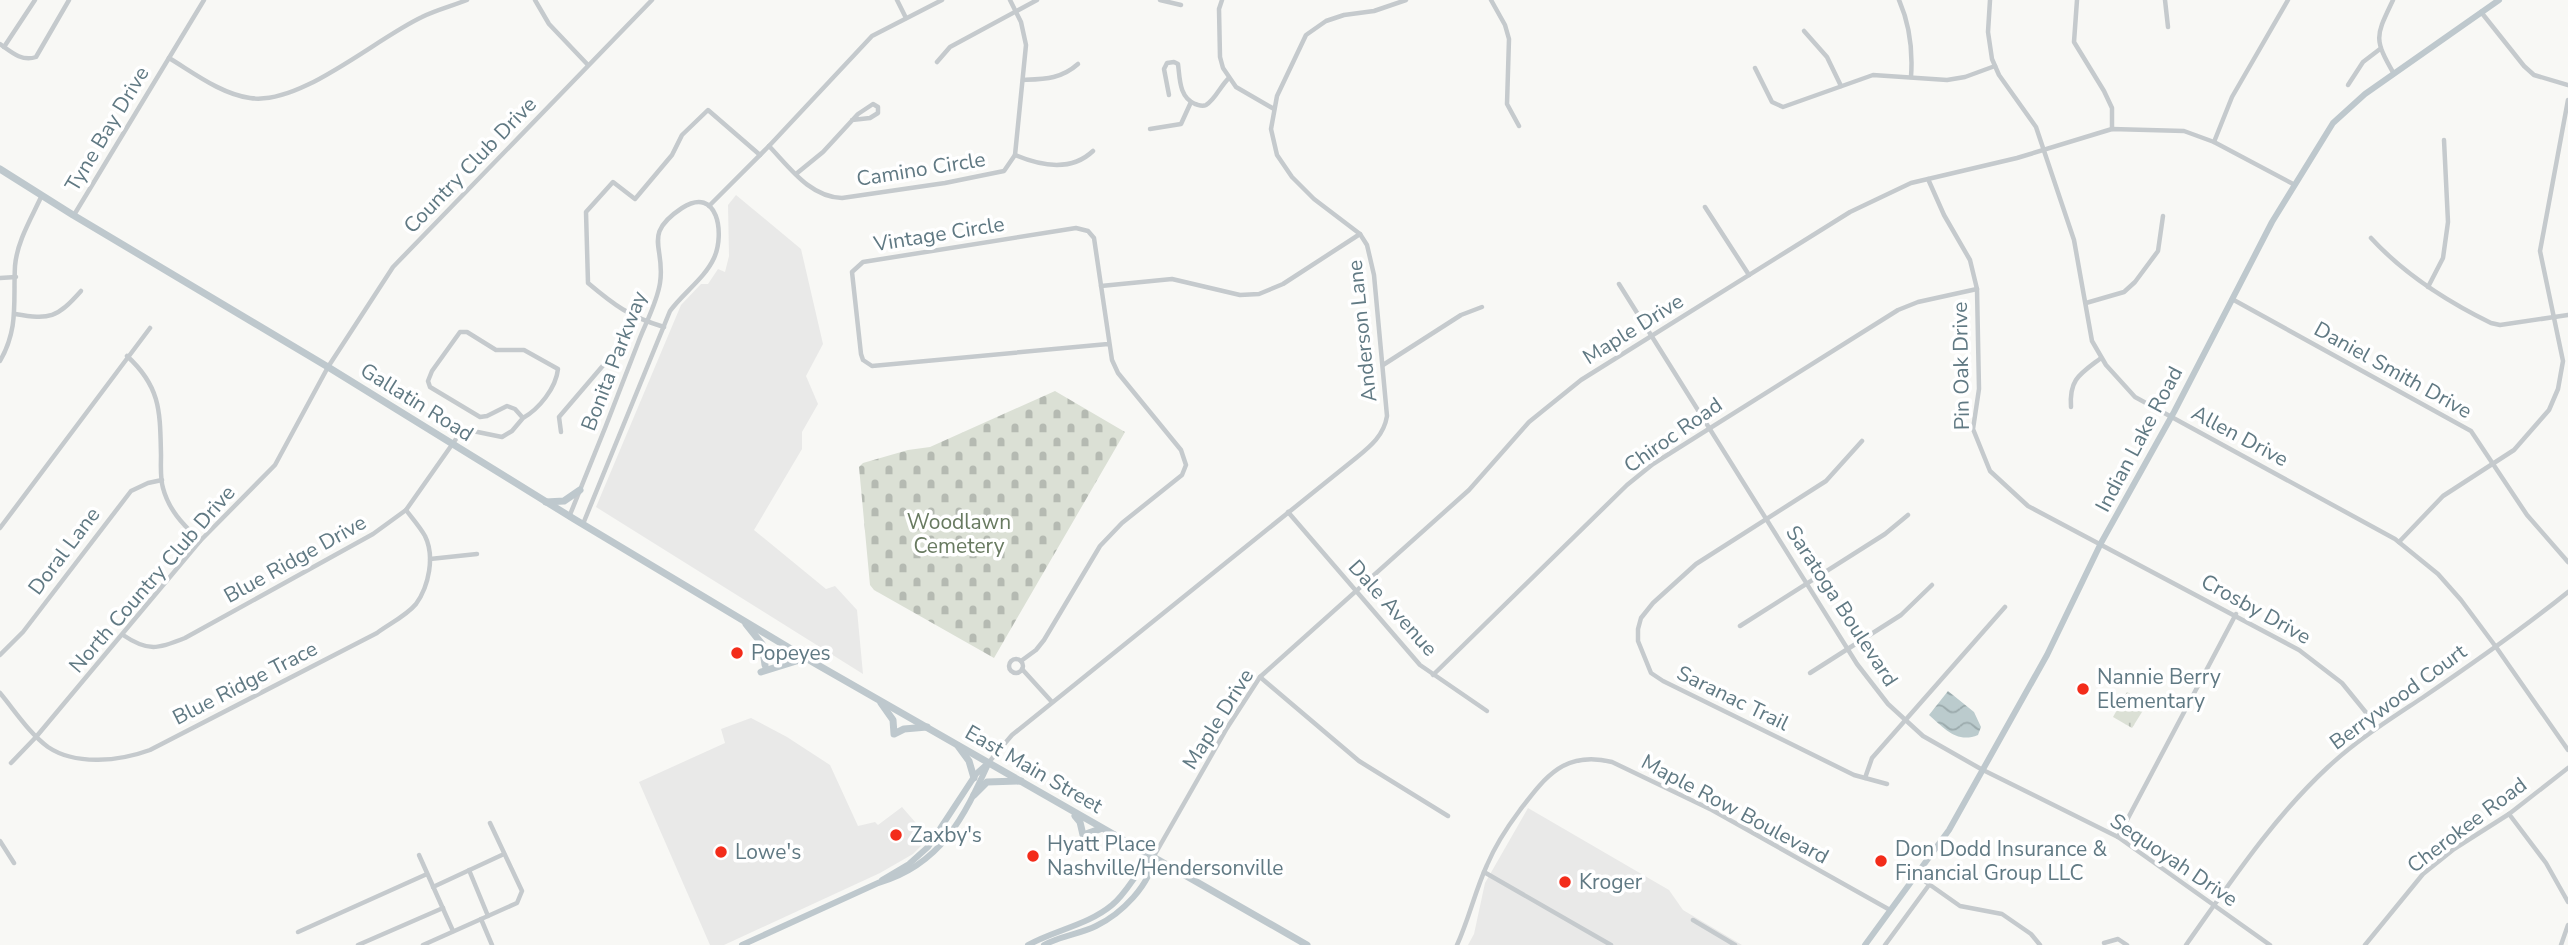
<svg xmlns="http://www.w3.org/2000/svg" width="2568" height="945" font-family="'Nunito Sans',sans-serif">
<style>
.built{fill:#e9e9e8}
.grass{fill:url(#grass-tufts)}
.cemetery{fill:url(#cemetery-stones)}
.water{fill:url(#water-waves)}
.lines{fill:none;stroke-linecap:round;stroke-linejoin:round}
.street{stroke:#c5cacd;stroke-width:4.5}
.secondary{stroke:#bec8cd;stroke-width:6}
.primary{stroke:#bec8cd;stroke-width:7}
.poi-dot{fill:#f32c1a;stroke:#fff;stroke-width:2.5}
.labels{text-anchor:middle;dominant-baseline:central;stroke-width:7;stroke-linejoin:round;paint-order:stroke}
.street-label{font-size:21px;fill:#607983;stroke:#fff}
.park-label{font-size:21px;fill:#687a60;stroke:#fff}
.poi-label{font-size:21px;fill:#607983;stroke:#fff;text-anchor:start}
</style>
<defs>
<pattern id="grass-tufts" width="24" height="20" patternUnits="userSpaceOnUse" patternTransform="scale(1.75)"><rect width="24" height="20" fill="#dbe0d5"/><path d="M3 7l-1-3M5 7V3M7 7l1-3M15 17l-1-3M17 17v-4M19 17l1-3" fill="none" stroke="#b5bab2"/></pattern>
<pattern id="cemetery-stones" width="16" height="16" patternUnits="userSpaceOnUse" patternTransform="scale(1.75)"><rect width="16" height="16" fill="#dbe0d5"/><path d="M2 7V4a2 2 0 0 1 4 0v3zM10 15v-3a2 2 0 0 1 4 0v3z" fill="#b5bab2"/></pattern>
<pattern id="water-waves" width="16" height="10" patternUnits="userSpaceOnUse" patternTransform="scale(1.75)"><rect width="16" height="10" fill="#bbcbcd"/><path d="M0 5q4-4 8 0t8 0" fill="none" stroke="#9baaac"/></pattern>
</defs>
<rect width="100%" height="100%" fill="#f8f8f5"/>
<g class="built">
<path d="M736 195 801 249 823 344 806 376 818 404 802 432V449L754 530 826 589 835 586 857 610 863 674 596 507 681 305 701 284H708L718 269 725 272 729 256 728 205Z"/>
<path d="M751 718 787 737 830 765 858 826 875 822 878 825 902 807 929 838 913 854 880 873 724 945H710L639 782 725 743 721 729Z"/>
<path d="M1528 808 1669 890 1683 910 1742 945H1468L1474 934 1485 883Z"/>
</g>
<path class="grass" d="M2127 692 2147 704 2132 728 2113 717Z"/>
<path class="cemetery" d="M1055 391 1125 432 994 658 874 590 870 585 859 467 863 463 908 450 930 447Z"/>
<path class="water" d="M1948 691 1974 712 1981 727 1978 735C1957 744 1944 728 1929 715Z"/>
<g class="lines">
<g class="street">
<path d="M535 0 549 24 588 65"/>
<path d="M897 0 906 18"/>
<path d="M1160 0 1181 5"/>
<path d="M1222 0 1219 9 1220 57 1223 68 1236 87 1274 109"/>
<path d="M1491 0 1505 25 1509 39 1507 104 1519 126"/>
<path d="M1899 0C1910 25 1913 49 1911 77"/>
<path d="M1990 0 1988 32 1992 59 1999 75 2036 127 2074 240 2092 341 2106 365 2135 397 2395 539 2438 574 2461 600 2496 647 2568 750"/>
<path d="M2077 0 2074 42 2104 91 2112 108V129"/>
<path d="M2165 0 2168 27"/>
<path d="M2393 0C2376 36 2373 38 2394 74"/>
<path d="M2481 12 2524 66 2534 75 2568 85"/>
<path d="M1804 31 1827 57 1841 86"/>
<path d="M0 44C11 52 22 62 36 57L69 0"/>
<path d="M4 47 35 0"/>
<path d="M169 58C194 73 221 94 250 98 300 106 375 39 422 17 436 10 452 6 467 0"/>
<path d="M937 62 950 47 1037 0"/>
<path d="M1755 68 1772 102 1783 107 1873 75 1947 80 1965 77 1995 66"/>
<path d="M1023 80C1045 79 1061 79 1078 64"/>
<path d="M2348 85 2363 62 2380 49"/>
<path d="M1169 95 1164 69 1167 63 1174 62 1178 64C1180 79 1179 97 1195 104 1199 105 1202 107 1206 105 1215 100 1221 85 1229 78"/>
<path d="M1150 129 1181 124 1191 102"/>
<path d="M2214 142 2232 97 2288 0"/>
<path d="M769 146C790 168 810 197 842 198L945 183 1004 171 1015 155 1026 45 1021 22 1010 0"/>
<path d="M1015 155C1041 166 1071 172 1093 151"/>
<path d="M796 174 823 152 858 114 873 104 878 107V113L870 118 852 120"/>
<path d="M1928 179 1944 215 1970 260 1977 289 1979 389 1973 429 1990 471 2028 506 2299 650 2342 683 2377 726"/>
<path d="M709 206 769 146 872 36 942 0"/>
<path d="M1705 207 1749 275"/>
<path d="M74 215 204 0"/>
<path d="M2371 238C2405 275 2446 301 2491 323L2500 325 2568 315"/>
<path d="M0 278 16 277"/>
<path d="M1619 284 1857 664 1888 704 1923 736 1981 769 2118 837 2270 945"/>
<path d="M1101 286 1172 279 1240 295 1259 294 1283 284 1360 234"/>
<path d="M2428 287 2443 258 2448 222 2444 140"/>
<path d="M2232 299 2471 431 2527 515 2568 562"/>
<path d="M2086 303 2124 292 2135 282 2158 251 2163 216"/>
<path d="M15 314C50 320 57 318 81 291"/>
<path d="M664 327C630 317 614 305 588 283L586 212 613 182 635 199 672 155 682 135 708 110 760 155"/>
<path d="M127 356C161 387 160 412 161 455 161 466 160 478 163 488 169 511 184 525 200 541"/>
<path d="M0 361C19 328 13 302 15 266 17 241 32 217 42 195"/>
<path d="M1383 365 1461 315 1482 307"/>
<path d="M2071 407C2069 379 2080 374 2101 358"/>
<path d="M561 432 559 417 618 348 636 317"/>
<path d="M1862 441 1826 481 1696 564 1653 603 1641 618 1638 629V641L1651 673 1663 681 1854 775 1887 784"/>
<path d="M1288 512 1420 665 1487 711"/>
<path d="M569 517C593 459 616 401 638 343 645 324 657 303 660 283 666 247 641 235 682 208 718 185 725 234 714 258 705 278 683 293 670 311L583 524"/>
<path d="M0 528 150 328"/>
<path d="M2399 542 2443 496 2514 450 2549 410 2558 389 2563 361 2540 251 2568 100"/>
<path d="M430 559 477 554"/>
<path d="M1740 626 1885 534 1908 515"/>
<path d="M123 635C148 652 158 649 185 638L373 534 406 510 463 429 502 437 512 431 523 418 515 409 507 406 487 416 480 417 430 387 428 381 432 371 460 332H467L496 350H524L558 369C556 388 539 409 523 418"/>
<path d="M0 655 23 632 131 491 148 483 162 480"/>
<circle cx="1016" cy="666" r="7"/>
<path d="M1021 661 1036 650 1044 640 1100 546 1122 523 1182 475 1186 465 1181 450 1118 373 1112 360 1094 238 1088 231 1076 228 863 262 852 272 861 354 863 360 872 366 1108 344"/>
<path d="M1022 669 1052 702"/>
<path d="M1810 673 1901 615 1932 585"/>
<path d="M1433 675 1627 485 1653 464 1898 310 1918 302 1977 289"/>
<path d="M1260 677 1359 761 1448 816"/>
<path d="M0 693C15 711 29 733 48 747 76 766 120 761 150 750L377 633C389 624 406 616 416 604 429 586 435 556 425 536 420 527 412 518 406 510"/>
<path d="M989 762 1012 735 1356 458C1371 446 1384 435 1387 416L1374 275 1367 245 1360 234 1314 199 1292 177 1277 155 1271 129 1277 96 1306 35 1326 21 1344 15 1374 11 1406 0"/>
<path d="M11 763 36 737 200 541 275 465 328 367 393 267 652 0"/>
<path d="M1865 778 1872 758 2005 607"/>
<path d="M2509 814 2546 863 2568 902"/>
<path d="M2118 837 2236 614"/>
<path d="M0 841 14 863"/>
<path d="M419 855 453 931"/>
<path d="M1154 856 1227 728 1260 677 1469 490 1529 422 1581 380 1850 212 1911 183 2017 158 2112 129 2184 131 2214 142 2295 185"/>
<path d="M469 870 488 916"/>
<path d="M1484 872 1611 945"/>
<path d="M1916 875 1960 906 2002 914 2031 934 2040 945"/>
<path d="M433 887 504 854"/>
<path d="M481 919 492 945"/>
<path d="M1693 920 1735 945"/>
<path d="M298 932 427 874"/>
<path d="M2104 943 2118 939 2127 945"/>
<path d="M358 945 443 908"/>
<path d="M423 945 517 903 522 891 490 823"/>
<path d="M1457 945C1469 919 1475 891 1487 865 1495 846 1508 826 1520 810 1545 777 1565 750 1612 762L1712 810 1890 910"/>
<path d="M1885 945 1929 885"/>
<path d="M2186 945C2230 883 2272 819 2328 767 2357 740 2389 720 2422 698 2472 664 2521 630 2568 592"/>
<path d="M2365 945 2423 874 2454 849 2509 814 2568 768"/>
<path d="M2561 945 2568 925"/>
</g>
<g class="secondary">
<path d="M882 880 909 864 928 847 976 774 985 766"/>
<path d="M742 945 878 883C941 865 964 817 989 762"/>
<path d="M1028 945C1055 930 1088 925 1112 905 1129 891 1136 870 1154 856"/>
<path d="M1044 945C1060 936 1080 934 1096 926 1121 914 1151 885 1154 856"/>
<path d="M1865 945 1949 830 2047 655 2101 543 2174 412 2272 222 2333 123 2365 94 2499 0"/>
</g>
<g class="primary">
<path d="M0 169 73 215 328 367 574 519 816 664 1307 945"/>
<path d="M546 502 564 501 580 490"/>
<path d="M746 624 762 644 765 665"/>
<path d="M761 672 806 658"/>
<path d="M881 703 893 720 894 734 904 729 927 727"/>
<path d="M958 746 969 761 974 778"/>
<path d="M974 795 987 782 1021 781"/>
<path d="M1075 816 1080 822 1083 835 1100 829"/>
</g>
</g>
<g class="poi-dot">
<circle cx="737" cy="653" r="7"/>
<circle cx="2083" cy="689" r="7"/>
<circle cx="896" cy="835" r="7"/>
<circle cx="721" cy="852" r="7"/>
<circle cx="1033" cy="856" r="7"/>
<circle cx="1881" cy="861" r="7"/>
<circle cx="1565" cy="882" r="7"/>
</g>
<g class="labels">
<g class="street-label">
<text transform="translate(107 129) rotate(-59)">Tyne Bay Drive</text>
<text transform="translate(470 165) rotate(-46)">Country Club Drive</text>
<text transform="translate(921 169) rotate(-9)">Camino Circle</text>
<text transform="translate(939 234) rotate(-9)">Vintage Circle</text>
<text transform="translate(1633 329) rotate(-32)">Maple Drive</text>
<text transform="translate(1362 331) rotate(-96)">Anderson Lane</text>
<text transform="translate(614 361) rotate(-69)">Bonita Parkway</text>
<text transform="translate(1961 366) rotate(-91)">Pin Oak Drive</text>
<text transform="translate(2393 370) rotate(29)">Daniel Smith Drive</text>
<text transform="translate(417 402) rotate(32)">Gallatin Road</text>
<text transform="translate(1673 435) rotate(-35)">Chiroc Road</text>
<text transform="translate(2240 436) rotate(28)">Allen Drive</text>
<text transform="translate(2139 439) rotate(-62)">Indian Lake Road</text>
<text transform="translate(64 551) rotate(-53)">Doral Lane</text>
<text transform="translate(295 559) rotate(-29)">Blue Ridge Drive</text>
<text transform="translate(152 579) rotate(-49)">North Country Club Drive</text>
<text transform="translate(1842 606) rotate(57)">Saratoga Boulevard</text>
<text transform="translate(1393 608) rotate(48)">Dale Avenue</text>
<text transform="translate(2256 609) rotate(29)">Crosby Drive</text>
<text transform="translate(245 683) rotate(-27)">Blue Ridge Trace</text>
<text transform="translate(2398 697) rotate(-36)">Berrywood Court</text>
<text transform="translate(1733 698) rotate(26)">Saranac Trail</text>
<text transform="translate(1218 719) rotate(-58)">Maple Drive</text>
<text transform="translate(1034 769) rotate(30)">East Main Street</text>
<text transform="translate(1735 809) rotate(28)">Maple Row Boulevard</text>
<text transform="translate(2467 825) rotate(-37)">Cherokee Road</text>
<text transform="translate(2174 860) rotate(34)">Sequoyah Drive</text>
</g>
<g class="park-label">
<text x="959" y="522">Woodlawn<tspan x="959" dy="24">Cemetery</tspan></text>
</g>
<g class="poi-label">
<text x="751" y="653">Popeyes</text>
<text x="2097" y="677">Nannie Berry<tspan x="2097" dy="24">Elementary</tspan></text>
<text x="910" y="835">Zaxby's</text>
<text x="1047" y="844">Hyatt Place<tspan x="1047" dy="24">Nashville/Hendersonville</tspan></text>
<text x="1895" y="849">Don Dodd Insurance &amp;<tspan x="1895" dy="24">Financial Group LLC</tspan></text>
<text x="735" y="852">Lowe's</text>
<text x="1579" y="882">Kroger</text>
</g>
</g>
</svg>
